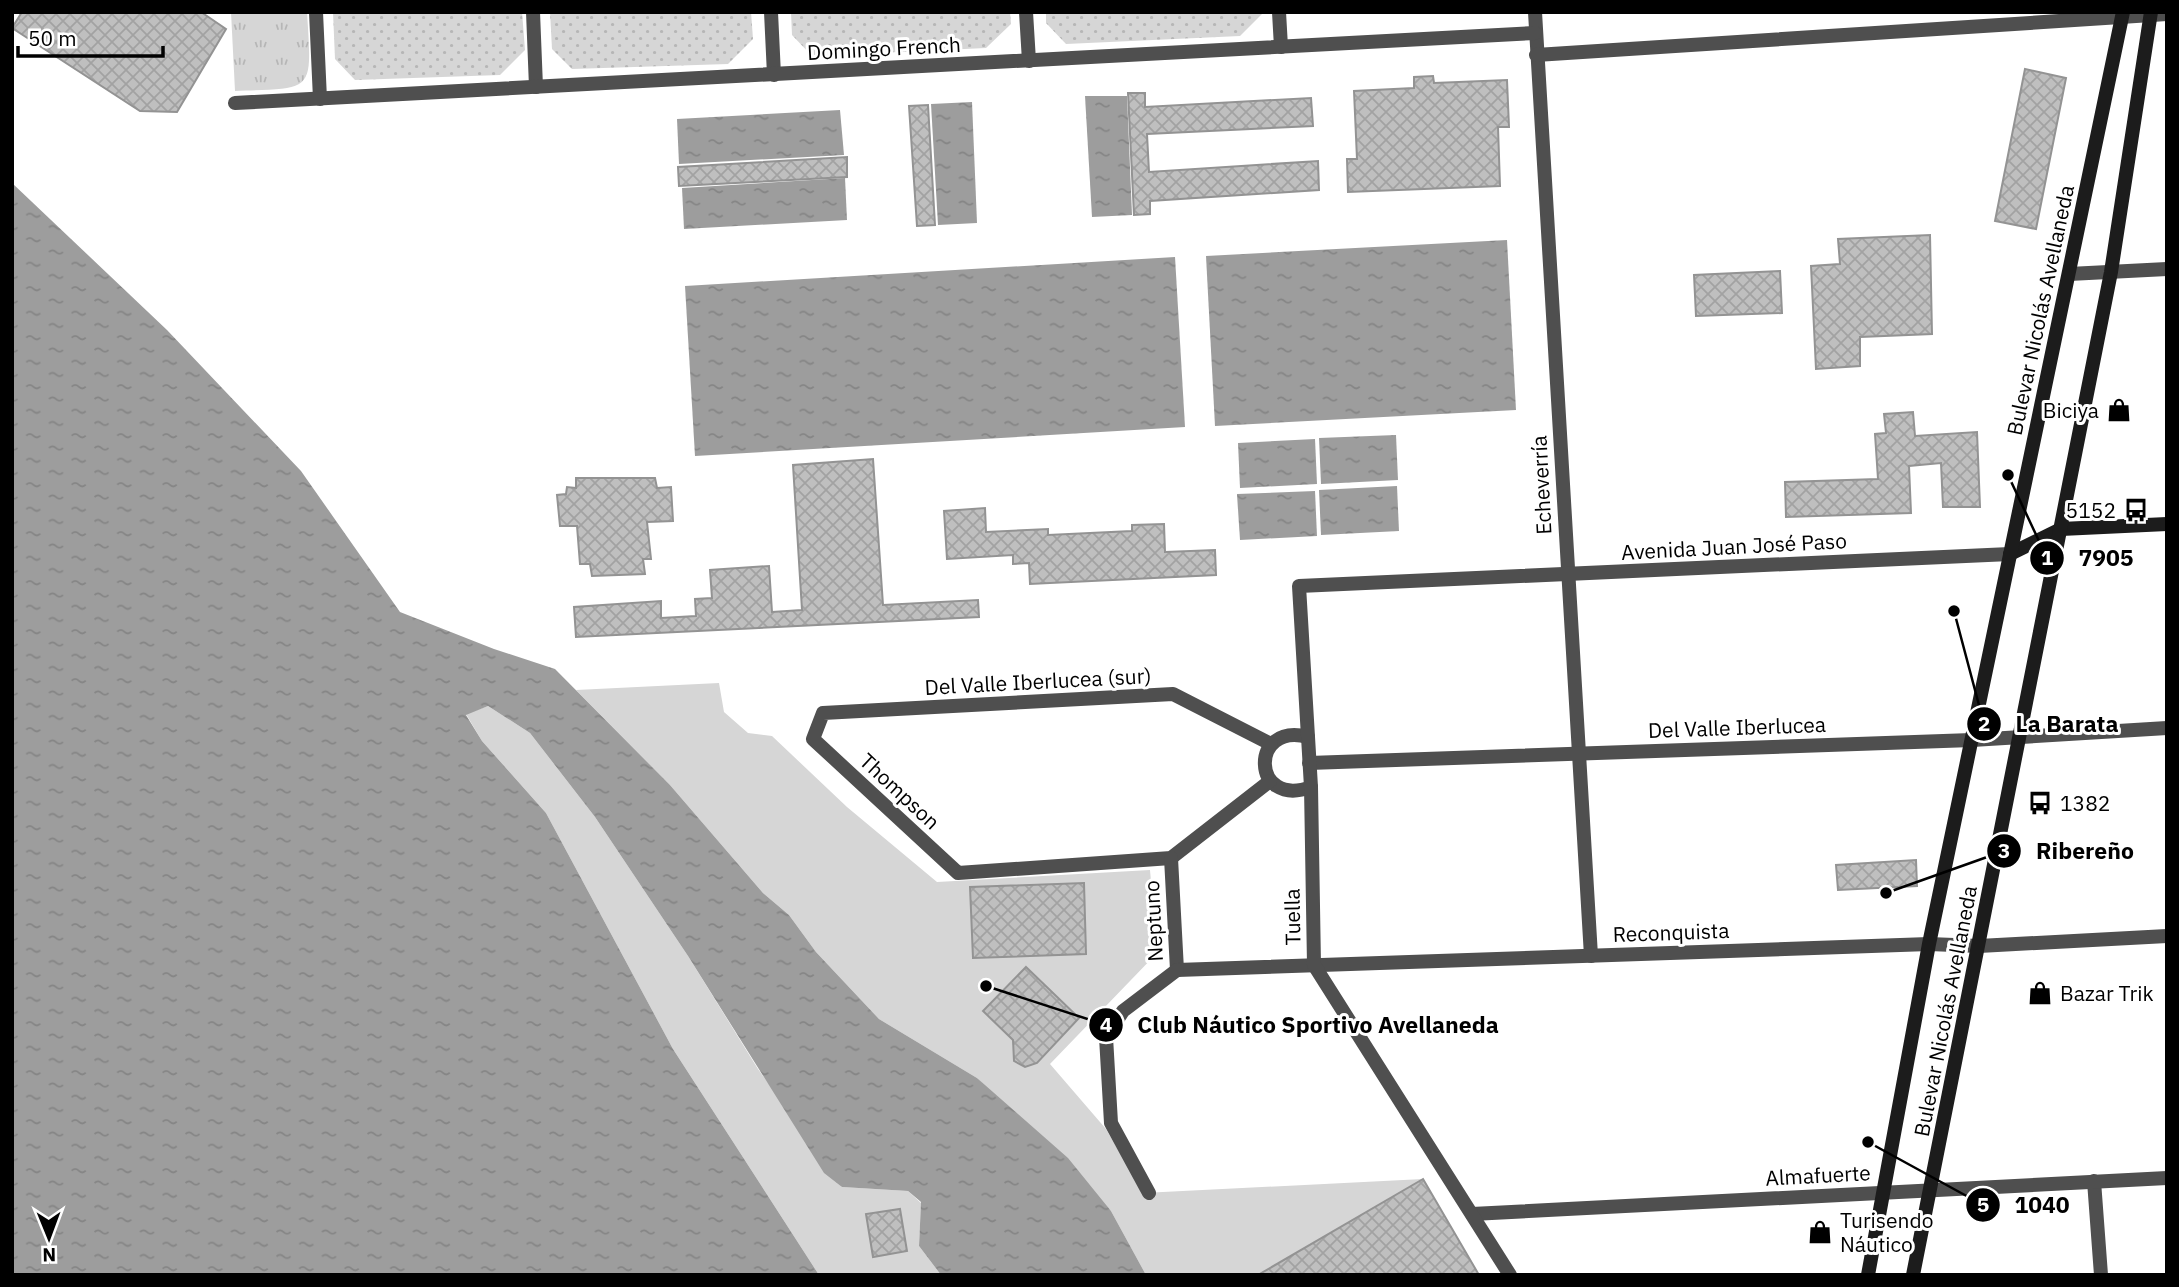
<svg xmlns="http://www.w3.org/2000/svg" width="2179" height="1287" font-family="'IBM Plex Sans',sans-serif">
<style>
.grass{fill:url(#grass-dots)}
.park{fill:url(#park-tufts)}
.pitch{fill:#d6d6d6}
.water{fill:url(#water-ripples)}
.building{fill:url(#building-cross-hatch);stroke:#939393;stroke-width:2}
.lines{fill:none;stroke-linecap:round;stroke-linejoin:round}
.street{stroke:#4f4f4f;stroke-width:14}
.secondary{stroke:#1c1c1c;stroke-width:14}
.labels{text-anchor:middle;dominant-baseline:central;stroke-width:6;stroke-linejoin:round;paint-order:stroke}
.street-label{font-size:21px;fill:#000;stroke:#fff}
.poi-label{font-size:21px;fill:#000;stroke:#fff;text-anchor:start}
.leader{fill:none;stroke:#000;stroke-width:2.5}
.callout-dot{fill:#000;stroke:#fff;stroke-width:2.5}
.mark-label{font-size:21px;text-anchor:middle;font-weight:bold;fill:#fff}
.callout-label{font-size:23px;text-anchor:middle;font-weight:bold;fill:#000;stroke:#fff;stroke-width:6;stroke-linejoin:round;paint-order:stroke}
</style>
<defs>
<pattern id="grass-dots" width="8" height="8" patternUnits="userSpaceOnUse" patternTransform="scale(1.75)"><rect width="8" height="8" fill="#d6d6d6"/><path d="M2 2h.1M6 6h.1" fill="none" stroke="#b6b6b6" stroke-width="1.8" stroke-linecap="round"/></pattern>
<pattern id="park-tufts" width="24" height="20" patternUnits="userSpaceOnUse" patternTransform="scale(1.75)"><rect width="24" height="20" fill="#d6d6d6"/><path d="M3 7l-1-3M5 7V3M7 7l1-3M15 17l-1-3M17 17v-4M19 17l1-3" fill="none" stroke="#b6b6b6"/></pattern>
<pattern id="water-ripples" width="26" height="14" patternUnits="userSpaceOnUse" patternTransform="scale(1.75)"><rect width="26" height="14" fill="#9d9d9d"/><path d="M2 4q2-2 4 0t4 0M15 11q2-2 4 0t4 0" fill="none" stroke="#858585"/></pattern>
<pattern id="building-cross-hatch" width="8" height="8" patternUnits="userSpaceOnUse" patternTransform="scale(1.75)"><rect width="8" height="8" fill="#bfbfbf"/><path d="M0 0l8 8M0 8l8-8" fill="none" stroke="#a2a2a2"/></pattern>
</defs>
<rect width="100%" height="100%" fill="#fff"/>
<g class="grass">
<path d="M333 12H522L525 50 500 75 355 80 335 59Z"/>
<path d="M550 12H751L753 39 728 64 572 69 552 49Z"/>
<path d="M791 12H1010L1011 24 986 48 812 56 792 35Z"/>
<path d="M1046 12H1264L1240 36 1066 44 1046 23Z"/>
</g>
<path class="park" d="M231 12H307C312 93 315 88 235 91Z"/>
<g class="pitch">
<path d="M719 683 724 712 748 733 772 736 847 807 937 882 1150 870 1157 953 1050 1064 1106 1129 1143 1193 1423 1179 1479 1275H1146L1111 1211 977 1078 879 1019 816 952 789 915 763 893 670 785 576 690Z"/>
<path d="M488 706 530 733 595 817 688 956 758 1069 842 1187 908 1191 921 1203 919 1246 941 1275H819L673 1049 546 813 482 741 466 714Z"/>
</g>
<g class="water">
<path d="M1085 96H1127L1132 215 1092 217Z"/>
<path d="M972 102 977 223 938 225 931 104Z"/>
<path d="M840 110 844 155 679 164 677 119Z"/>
<path d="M845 178 847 220 684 229 682 188Z"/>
<path d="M12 183 167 330 301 471 400 612 494 649 555 669 670 785 763 893 789 915 816 952 879 1019 977 1078 1068 1158 1111 1211 1146 1275H941L919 1246 921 1202 908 1191 842 1187 824 1173 688 956 595 817 530 733 488 706 466 715 482 741 546 813 673 1049 819 1275H12Z"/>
<path d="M1507 240 1516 410 1215 426 1206 256Z"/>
<path d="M1175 257 1185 427 695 456 685 286Z"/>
<path d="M1396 435 1398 480 1321 484 1319 438Z"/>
<path d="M1315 439 1317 484 1240 488 1238 443Z"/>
<path d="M1397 486 1399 531 1321 535 1319 490Z"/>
<path d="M1315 491 1317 536 1240 540 1237 494Z"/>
</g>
<g class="building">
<path d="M22 12H201L226 29 177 112 140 111 12 28Z"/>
<path d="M2025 69 2066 78 2036 229 1995 221Z"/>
<path d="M1433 76 1434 83 1507 80 1509 127H1498L1500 186 1348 192 1347 159H1357L1354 91 1414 88V77Z"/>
<path d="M1128 93H1145V107L1311 98 1313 126 1147 134 1149 172 1318 161 1319 190 1150 201V214L1134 215Z"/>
<path d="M928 105 935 225 917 226 909 106Z"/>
<path d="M847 157V177L679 186 678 167Z"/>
<path d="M1930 235 1932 334 1860 337V366L1816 369 1811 266 1840 264 1838 239Z"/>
<path d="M1780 271 1782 313 1696 316 1694 275Z"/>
<path d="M1913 412 1915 436 1977 432 1980 507H1943L1941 463 1909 466 1911 513 1786 517 1785 482 1878 479 1875 434 1886 433 1884 414Z"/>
<path d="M873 459 883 605 978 600 979 617 576 637 574 607 661 601V618L696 616 695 599 712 598 710 570 769 566 772 612 802 610 793 465Z"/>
<path d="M576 478H655L657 488 671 487 673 521 647 522 651 559H643L645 574 592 576 590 564H580L577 526H560L557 495 566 494 567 487 576 488Z"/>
<path d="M985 508 986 532 1048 529V535L1132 531V525L1164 524 1165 552 1215 550 1216 575 1030 584 1029 563 1013 564V555L947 559 944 511Z"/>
<path d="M1916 860 1917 886 1838 890 1836 865Z"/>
<path d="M1084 883 1086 954 973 958 970 887Z"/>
<path d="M1026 967 1079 1018 1037 1063 1025 1067 1014 1061 1013 1040 983 1011Z"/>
<path d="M1423 1179 1479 1275H1258Z"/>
<path d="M900 1209 907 1251 873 1257 866 1214Z"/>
</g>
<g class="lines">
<g class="street">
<path d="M316 12 320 99"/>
<path d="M533 12 536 87"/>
<path d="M771 12 774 75"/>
<path d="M1026 12 1029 61"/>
<path d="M1279 12 1281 47"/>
<path d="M1535 12 1591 956"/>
<path d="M1536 55 2167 14"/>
<path d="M235 103 1535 33"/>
<path d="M2069 274 2167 269"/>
<path d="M1308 737C1249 721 1251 809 1311 787"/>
<path d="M1309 763 1972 740 2167 728"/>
<path d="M1270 781 1171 858 958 873 813 739 823 713 1173 694 1271 744"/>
<path d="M1171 858 1177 970"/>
<path d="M1177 970 1929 944 1979 946 2167 936"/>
<path d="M2094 1181 2101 1275"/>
<path d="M1149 1193 1111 1123 1106 1037 1123 1011 1177 970"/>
<path d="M1472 1214 2167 1178"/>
<path d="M1510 1275 1314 965 1311 787 1299 586 2010 554"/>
</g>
<g class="secondary">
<path d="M2010 554 2061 529 2167 524"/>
<path d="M1868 1275 1929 944 2123 12"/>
<path d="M1913 1275 2111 272 2151 12"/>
</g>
</g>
<defs>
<g id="shop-bare" transform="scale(1.89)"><path d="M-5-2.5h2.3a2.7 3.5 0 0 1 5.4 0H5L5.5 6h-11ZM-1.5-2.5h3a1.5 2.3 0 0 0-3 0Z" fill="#000" stroke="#fff" stroke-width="2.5" paint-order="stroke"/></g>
<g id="bus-bare" transform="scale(1.89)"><path d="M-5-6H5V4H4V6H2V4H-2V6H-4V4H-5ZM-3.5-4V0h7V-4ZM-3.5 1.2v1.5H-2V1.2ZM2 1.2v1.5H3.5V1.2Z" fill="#000" stroke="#fff" stroke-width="2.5" paint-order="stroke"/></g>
</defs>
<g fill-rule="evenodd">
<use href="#shop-bare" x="2119" y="410"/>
<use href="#bus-bare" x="2136" y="510"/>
<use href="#bus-bare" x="2040" y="803"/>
<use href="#shop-bare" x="2040" y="993"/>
<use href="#shop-bare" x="1820" y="1232"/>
</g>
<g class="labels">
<g class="street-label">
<text transform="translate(884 48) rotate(-3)">Domingo French</text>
<text transform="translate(2040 310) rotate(-78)">Bulevar Nicolás Avellaneda</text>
<text transform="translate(1541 485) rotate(-93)">Echeverría</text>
<text transform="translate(1734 546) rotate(-3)">Avenida Juan José Paso</text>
<text transform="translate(1038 681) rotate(-3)">Del Valle Iberlucea (sur)</text>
<text transform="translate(1737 727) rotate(-2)">Del Valle Iberlucea</text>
<text transform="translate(900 791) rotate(43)">Thompson</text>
<text transform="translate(1292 917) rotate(-91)">Tuella</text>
<text transform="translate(1153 921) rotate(-93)">Neptuno</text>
<text transform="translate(1671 932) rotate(-2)">Reconquista</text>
<text transform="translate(1945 1011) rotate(-79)">Bulevar Nicolás Avellaneda</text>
<text transform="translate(1818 1175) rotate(-3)">Almafuerte</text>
</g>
<g class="poi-label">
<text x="2099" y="410" text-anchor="end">Biciya</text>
<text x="2116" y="510" text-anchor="end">5152</text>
<text x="2060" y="803">1382</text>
<text x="2060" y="993">Bazar Trik</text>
<text x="1840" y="1220">Turisendo<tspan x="1840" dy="24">Náutico</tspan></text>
</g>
</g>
<path class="leader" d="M2008 475L2047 558M1954 611L1984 724M1886 893L2004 851M986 986L1106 1025M1868 1142L1983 1205"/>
<g class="callout-dot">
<circle cx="2008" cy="475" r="7"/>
<circle cx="1954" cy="611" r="7"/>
<circle cx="1886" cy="893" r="7"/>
<circle cx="986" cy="986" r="7"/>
<circle cx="1868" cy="1142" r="7"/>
<circle cx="2047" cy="558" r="18"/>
<circle cx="1984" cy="724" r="18"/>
<circle cx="2004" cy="851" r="18"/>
<circle cx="1106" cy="1025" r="18"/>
<circle cx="1983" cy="1205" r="18"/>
</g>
<g class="mark-label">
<text x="2047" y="565">1</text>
<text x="1984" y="731">2</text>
<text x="2004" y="858">3</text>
<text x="1106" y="1032">4</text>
<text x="1983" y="1212">5</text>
</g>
<g class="callout-label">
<text x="2106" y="566">7905</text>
<text x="2067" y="732">La Barata</text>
<text x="2085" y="859">Ribereño</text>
<text x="1318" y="1033">Club Náutico Sportivo Avellaneda</text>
<text x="2042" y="1213">1040</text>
</g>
<rect width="2179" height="1287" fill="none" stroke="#000000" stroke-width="28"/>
<g transform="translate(49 1238) rotate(179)" stroke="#ffffff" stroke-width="5" paint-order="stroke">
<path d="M0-5L12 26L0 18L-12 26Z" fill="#000000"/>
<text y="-10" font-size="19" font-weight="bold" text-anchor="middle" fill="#000000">N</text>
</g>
<path d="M18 46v10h145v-10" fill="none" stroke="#000000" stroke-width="3.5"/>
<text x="28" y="46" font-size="21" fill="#000000" stroke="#ffffff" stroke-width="5" paint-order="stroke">50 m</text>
</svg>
